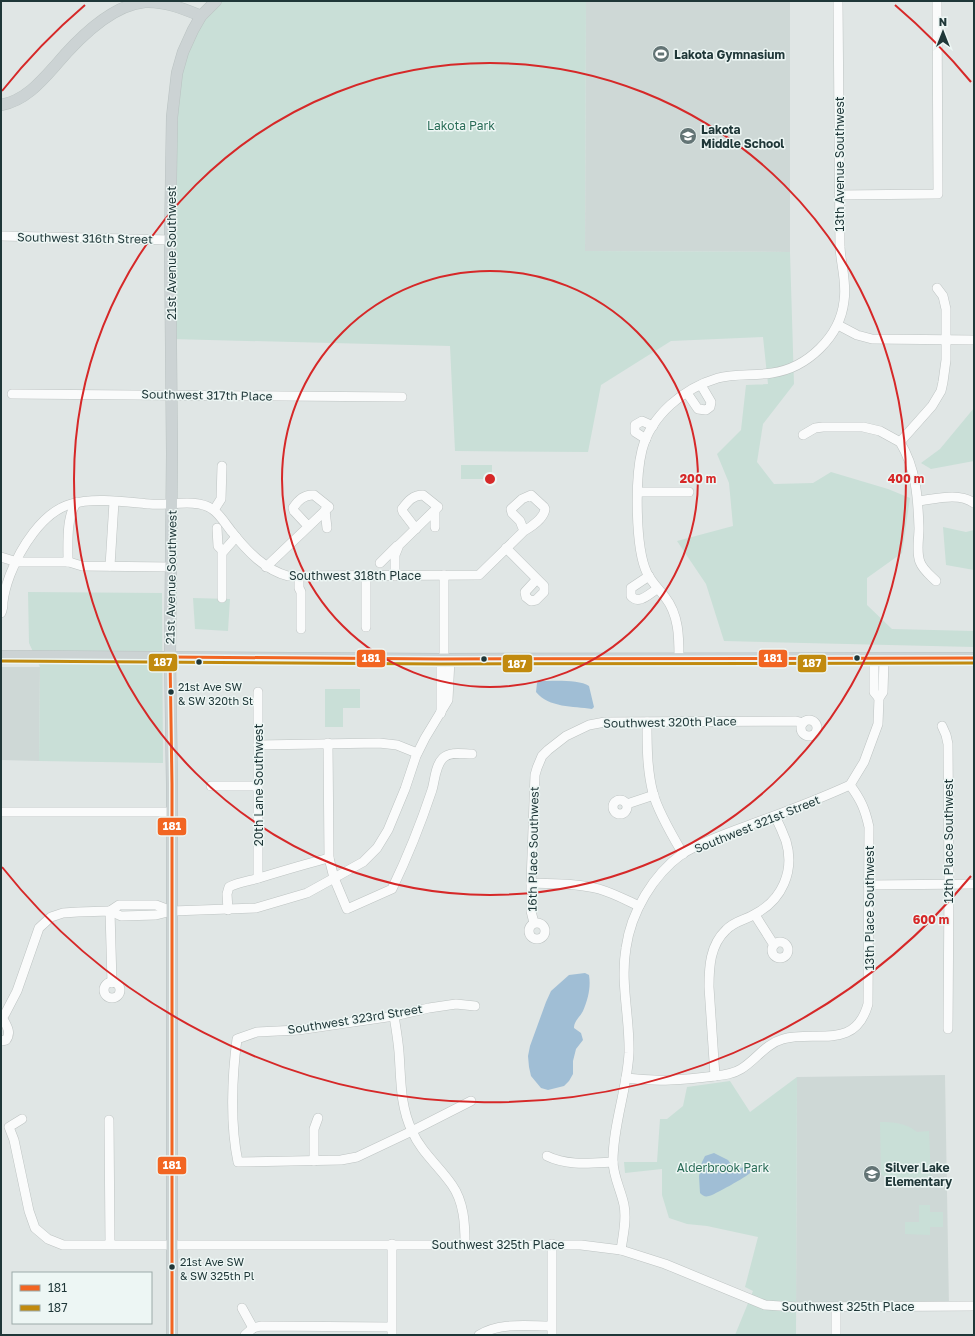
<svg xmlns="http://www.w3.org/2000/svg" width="975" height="1336" font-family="'Golos Text',sans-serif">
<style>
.built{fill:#ced8d6}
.green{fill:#c9dfd7}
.water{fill:#a0bed5}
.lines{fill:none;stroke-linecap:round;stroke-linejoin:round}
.minor-casing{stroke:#bdc3c2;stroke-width:10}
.major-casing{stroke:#bac3c2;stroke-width:12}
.minor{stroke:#fafbfb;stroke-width:9}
.major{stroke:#ccd3d4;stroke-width:11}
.bus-1-casing{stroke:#edf6f4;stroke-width:6}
.bus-2-casing{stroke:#edf6f4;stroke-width:6}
.bus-1{stroke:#f26522;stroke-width:3}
.bus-2{stroke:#c18a0e;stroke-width:3}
.ring{fill:none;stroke:#d62828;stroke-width:2}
.bus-dot{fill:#1f3738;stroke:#edf6f4;stroke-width:1.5}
.labels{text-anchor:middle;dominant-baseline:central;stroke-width:3;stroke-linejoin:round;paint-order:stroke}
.bus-label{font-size:11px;fill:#1f3738;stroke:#edf6f4;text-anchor:start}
.poi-label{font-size:12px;font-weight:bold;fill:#1f3738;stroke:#edf6f4;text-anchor:start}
.park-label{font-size:12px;fill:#2b6d58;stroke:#edf6f4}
.street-label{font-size:12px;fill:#1f3738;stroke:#edf6f4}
.centre{fill:#d62828;stroke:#edf6f4;stroke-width:2}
.ring-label{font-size:12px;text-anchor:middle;font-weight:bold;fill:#d62828;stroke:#edf6f4;stroke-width:3;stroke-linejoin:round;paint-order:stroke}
.line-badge{stroke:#edf6f4;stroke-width:1.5}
.badge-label{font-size:11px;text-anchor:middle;font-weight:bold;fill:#fff}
</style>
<rect width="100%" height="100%" fill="#e0e6e5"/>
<g class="built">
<path d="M586 1H790V252L585 251Z"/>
<path d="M1 667H40L39 761 1 760Z"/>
<path d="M945 1075 949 1306 796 1307 797 1077Z"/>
</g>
<g class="green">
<path d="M216 1H586L585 251 790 252 794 384 763 424 757 462 774 484 813 483 831 472 888 489 910 498 902 553 867 578V605L892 629 974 631V647L724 641 706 584 677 541 733 526 729 483 717 454 741 430 746 385 768 384 763 337 671 341 601 385 588 452 455 451 450 346 171 339 172 117 183 52Z"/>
<path d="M974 408V461L931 469 921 463 940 449Z"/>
<rect x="461" y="465" width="31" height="14"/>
<path d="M943 527 966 532 974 530V570L946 565Z"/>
<path d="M28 592 162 593 163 763 39 761 40 667 29 643Z"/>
<path d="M193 598 230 599 228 631 195 629Z"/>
<path d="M325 689H360V708H343V727H325Z"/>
<path d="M797 1077 796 1335H735L753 1291 745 1287 758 1237 707 1226 687 1224 669 1218 662 1195V1169L625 1173 624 1162H657L660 1119H667L683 1106 687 1087 730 1081 750 1112Z"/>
<path d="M880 1122C893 1122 907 1123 917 1132L929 1131 931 1179 885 1178 881 1174Z"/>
<path d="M919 1205H930V1212H943V1227H930V1235L905 1234V1222H919Z"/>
</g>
<g class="water">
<path d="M539 681C552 681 579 679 589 686L594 707 592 709C573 706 549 708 536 692L537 683Z"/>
<path d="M585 973 589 975C591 988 588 999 583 1011 580 1017 574 1021 574 1028L581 1033 583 1040 576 1049 573 1061V1074L569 1081 564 1086 548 1090 541 1088 531 1076 529 1067 528 1056 530 1046 546 1002 551 991 569 975Z"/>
<path d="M714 1153 728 1160 733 1167 738 1169 744 1167 750 1170V1173C748 1176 712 1196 709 1196 705 1197 703 1196 700 1193L699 1176 702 1162 705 1156Z"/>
</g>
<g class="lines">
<g class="minor-casing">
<g id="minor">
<path d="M839 195 938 194 937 1"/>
<path d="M1 236 170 240"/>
<path d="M838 325 857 335 872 339 974 340"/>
<path d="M687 393 698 409 706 410 710 407 711 402 701 385"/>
<path d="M12 394 402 397"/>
<path d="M803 435 815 428 823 427H863L880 431 900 442"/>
<path d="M646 439 635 432V425L642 421 653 426"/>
<path d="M638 492H689"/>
<path d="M918 501C935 499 959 492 974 503"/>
<path d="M214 510 221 499 222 466"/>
<path d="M325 510 327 528"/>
<path d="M435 511V527"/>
<path d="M217 528 218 546 223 551"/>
<path d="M506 548 544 586V592L536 600 531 601 526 597 525 592 537 579"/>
<path d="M1 557 17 562H69L82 566 172 567"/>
<path d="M68 562C68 544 66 516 77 502"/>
<path d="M380 563 397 546"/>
<path d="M110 566 114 502"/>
<path d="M266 567 329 507 314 495C304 494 298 500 293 508L294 511 308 526"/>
<path d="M299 576V588L301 592V629"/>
<path d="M366 576V627"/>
<path d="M395 576V555L399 545 438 507 423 495C413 495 408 501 402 509L403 512 416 529"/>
<path d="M649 576 631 588V596C639 605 649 594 657 589"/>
<path d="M936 581C930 575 923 570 920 562 916 552 919 539 919 528 918 498 916 468 900 442L932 406 941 391 943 382 946 360V309L943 296 937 288"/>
<path d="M222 598V553L236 537"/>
<path d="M1 613C3 609 3 606 3 602 4 593 7 583 10 575 20 549 42 512 71 504 93 497 127 502 150 504 168 506 196 498 212 509 220 514 226 525 232 532 247 551 265 570 288 576L479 575 524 531C531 527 544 518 545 509L544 507 531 495 522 499 511 509 512 513 520 521 524 531"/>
<path d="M679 658C679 637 679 615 665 597 659 589 652 583 647 573 635 548 635 478 642 450 651 415 684 388 718 378 735 373 754 376 772 373 807 368 840 337 844 301 847 282 841 266 840 247L838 1"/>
<path d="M441 659V713"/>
<path d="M444 659V575"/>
<path d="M874 659V692L879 698"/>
<path d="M258 692V878"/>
<circle cx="809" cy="728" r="8"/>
<path d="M647 722C647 746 647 770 653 793 658 812 673 837 683 854"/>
<path d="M942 726 946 735 948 744 949 884 948 1029"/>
<path d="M328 743 329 858 334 878 347 909 392 889C407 858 421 823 432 790 435 780 435 766 443 758 450 751 463 754 472 754"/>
<path d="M258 745 379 743 397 745 417 753"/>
<path d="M850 785 864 762 878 724 879 698 883 692 884 659"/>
<path d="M211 786H258"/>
<circle cx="620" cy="807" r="7"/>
<path d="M627 804 654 795"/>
<path d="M1 812H172"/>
<path d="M531 883C554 884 577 883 599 889 613 893 626 900 639 906"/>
<path d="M868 885 974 884"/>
<path d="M228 910 227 894 229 887C238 882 249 881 259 878 282 871 305 864 329 858"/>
<path d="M110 911 112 983"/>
<path d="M110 911 119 905H156L172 911"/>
<path d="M755 915 774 945"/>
<circle cx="537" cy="931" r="8"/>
<path d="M534 923 531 911V883L535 775 537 768 542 756 548 750 566 736 589 725 605 722 796 721 803 723"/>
<circle cx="780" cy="950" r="8"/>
<circle cx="112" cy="990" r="8"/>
<path d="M394 1016C396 1028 398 1040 399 1052 401 1079 400 1106 412 1131 421 1152 439 1166 452 1185 464 1202 465 1224 465 1244"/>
<path d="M1 1018 5 1014 17 991 39 928 51 917 63 913 78 912 110 911 121 916 156 915 172 911 256 908 307 893 363 862 377 848 388 830 405 789 416 756 425 738 448 700 450 659"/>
<path d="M1 1041 6 1040C12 1032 6 1025 2 1017"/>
<path d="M715 1076 709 987C709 967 710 945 726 930 736 920 744 921 755 914 782 900 795 871 786 841 783 833 779 824 775 816"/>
<path d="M626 1078C658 1082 683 1080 715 1076 724 1075 733 1074 741 1069 756 1060 765 1044 783 1039 816 1030 855 1051 868 1004L869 827C865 809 861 800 850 785"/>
<path d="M471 1101 412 1131 357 1157 341 1160 238 1162C230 1125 232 1076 237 1039L257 1032 298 1030 394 1016 429 1008 456 1004 475 1006"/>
<path d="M22 1119 9 1127 14 1140 29 1211 35 1228 48 1239 63 1245H581L621 1250 665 1264 765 1305 796 1307 974 1306"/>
<path d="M109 1120 110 1244"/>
<path d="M547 1156C567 1166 591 1163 613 1162"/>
<path d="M314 1161V1129L318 1118"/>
<path d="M621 1250C623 1235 627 1220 624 1205 621 1190 613 1176 613 1161 613 1124 627 1090 629 1053 630 1018 620 983 626 948 631 912 653 875 682 854 701 842 730 832 752 824 785 812 817 800 850 785"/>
<path d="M836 1307V1335"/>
<path d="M242 1308 253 1328"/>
<path d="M245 1335 253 1328 261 1326 391 1327"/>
<path d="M392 1335V1244"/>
<path d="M479 1335C500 1322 527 1326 551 1326"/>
<path d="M552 1335V1244"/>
</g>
</g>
<g class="major-casing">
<g id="major">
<path d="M1 105C24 101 40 83 55 66 76 41 111 5 145 2 165 1 184 9 201 16"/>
<path d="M1 656 441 659 974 658"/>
<path d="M172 1335V784L170 657 172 453 170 240 172 117 177 73 183 52 193 30 201 16 216 1"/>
</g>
</g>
<use href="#minor" class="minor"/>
<use href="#major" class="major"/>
<g class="bus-1-casing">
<g id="bus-1">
<path d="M170 657 441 659 974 658"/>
<path d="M170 657 172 784V1335"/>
</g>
</g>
<g class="bus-2-casing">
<path id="bus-2" d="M1 661 441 664 974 663"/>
</g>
<use href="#bus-1" class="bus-1"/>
<use href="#bus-2" class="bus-2"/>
</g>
<g class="ring">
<circle cx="490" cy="479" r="208"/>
<circle cx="490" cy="479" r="416"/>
<path d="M971 876A624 624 0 0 1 2 867M2 91A624 624 0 0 1 85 5M895 5A624 624 0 0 1 971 82"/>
</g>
<defs>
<g id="stadium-disc" transform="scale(0.9)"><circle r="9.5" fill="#637475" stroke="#edf6f4"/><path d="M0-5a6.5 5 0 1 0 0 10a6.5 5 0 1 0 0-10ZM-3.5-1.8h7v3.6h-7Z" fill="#fff"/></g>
<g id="school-disc" transform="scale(0.9)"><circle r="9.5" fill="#637475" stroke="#edf6f4"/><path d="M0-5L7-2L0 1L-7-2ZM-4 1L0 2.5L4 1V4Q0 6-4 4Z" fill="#fff"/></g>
</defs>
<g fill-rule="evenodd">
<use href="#stadium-disc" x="661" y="54"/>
<use href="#school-disc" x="688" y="136"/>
<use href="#school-disc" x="872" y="1174"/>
</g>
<g class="bus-dot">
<circle cx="857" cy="658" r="3.5"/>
<circle cx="484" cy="659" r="3.5"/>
<circle cx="199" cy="662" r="3.5"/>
<circle cx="171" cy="692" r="3.5"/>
<circle cx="172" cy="1267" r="3.5"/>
</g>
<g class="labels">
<g class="bus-label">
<text x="178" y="686">21st Ave SW<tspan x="178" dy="14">&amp; SW 320th St</tspan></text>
<text x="180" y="1261">21st Ave SW<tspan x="180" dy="14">&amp; SW 325th Pl</tspan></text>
</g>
<g class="poi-label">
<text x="674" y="54">Lakota Gymnasium</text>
<text x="701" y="129">Lakota<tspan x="701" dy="14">Middle School</tspan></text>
<text x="885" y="1167">Silver Lake<tspan x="885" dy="14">Elementary</tspan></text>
</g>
<g class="park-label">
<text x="461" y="125">Lakota Park</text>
<text x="723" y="1167">Alderbrook Park</text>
</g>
<g class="street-label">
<text transform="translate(839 164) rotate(-90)">13th Avenue Southwest</text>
<text transform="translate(85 238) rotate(1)">Southwest 316th Street</text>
<text transform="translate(171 253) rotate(-90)">21st Avenue Southwest</text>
<text transform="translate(207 395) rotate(1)">Southwest 317th Place</text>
<text x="355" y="575">Southwest 318th Place</text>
<text transform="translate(171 577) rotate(-89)">21st Avenue Southwest</text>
<text transform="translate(670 722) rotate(-1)">Southwest 320th Place</text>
<text transform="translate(258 785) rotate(-90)">20th Lane Southwest</text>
<text transform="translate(757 824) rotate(-22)">Southwest 321st Street</text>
<text transform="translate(948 841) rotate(-90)">12th Place Southwest</text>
<text transform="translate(533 849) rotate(-89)">16th Place Southwest</text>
<text transform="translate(869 908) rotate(-90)">13th Place Southwest</text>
<text transform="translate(355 1019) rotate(-9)">Southwest 323rd Street</text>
<text x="498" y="1244">Southwest 325th Place</text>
<text x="848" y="1306">Southwest 325th Place</text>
</g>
</g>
<circle cx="490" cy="479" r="6" class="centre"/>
<g class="ring-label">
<text x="698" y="483">200 m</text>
<text x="906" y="483">400 m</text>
<text x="931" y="924">600 m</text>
</g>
<g class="line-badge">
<rect x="758" y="649" width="30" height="19" rx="4" fill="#f26522"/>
<rect x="356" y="649" width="30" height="19" rx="4" fill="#f26522"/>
<rect x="148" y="653" width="30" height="19" rx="4" fill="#c18a0e"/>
<rect x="797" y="654" width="30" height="19" rx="4" fill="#c18a0e"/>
<rect x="502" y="654" width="31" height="19" rx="4" fill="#c18a0e"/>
<rect x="157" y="817" width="30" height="19" rx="4" fill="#f26522"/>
<rect x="157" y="1156" width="30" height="19" rx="4" fill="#f26522"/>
</g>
<g class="badge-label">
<text x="773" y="662">181</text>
<text x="371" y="662">181</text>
<text x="163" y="666">187</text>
<text x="812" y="667">187</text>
<text x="517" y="668">187</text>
<text x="172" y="830">181</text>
<text x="172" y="1169">181</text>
</g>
<rect width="975" height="1336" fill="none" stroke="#1f3738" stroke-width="4"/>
<rect x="12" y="1272" width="140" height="52" fill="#edf6f4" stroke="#9baaa9"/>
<rect x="20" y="1285" width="20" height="6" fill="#f26522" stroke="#9baaa9"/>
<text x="48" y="1292" font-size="12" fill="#1f3738">181</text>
<rect x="20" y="1305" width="20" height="6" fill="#c18a0e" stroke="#9baaa9"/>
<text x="48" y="1312" font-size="12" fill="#1f3738">187</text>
<g transform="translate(943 32)" stroke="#edf6f4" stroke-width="3" paint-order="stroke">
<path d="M0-3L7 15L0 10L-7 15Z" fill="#1f3738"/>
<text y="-6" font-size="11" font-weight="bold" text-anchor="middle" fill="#1f3738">N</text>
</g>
</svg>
